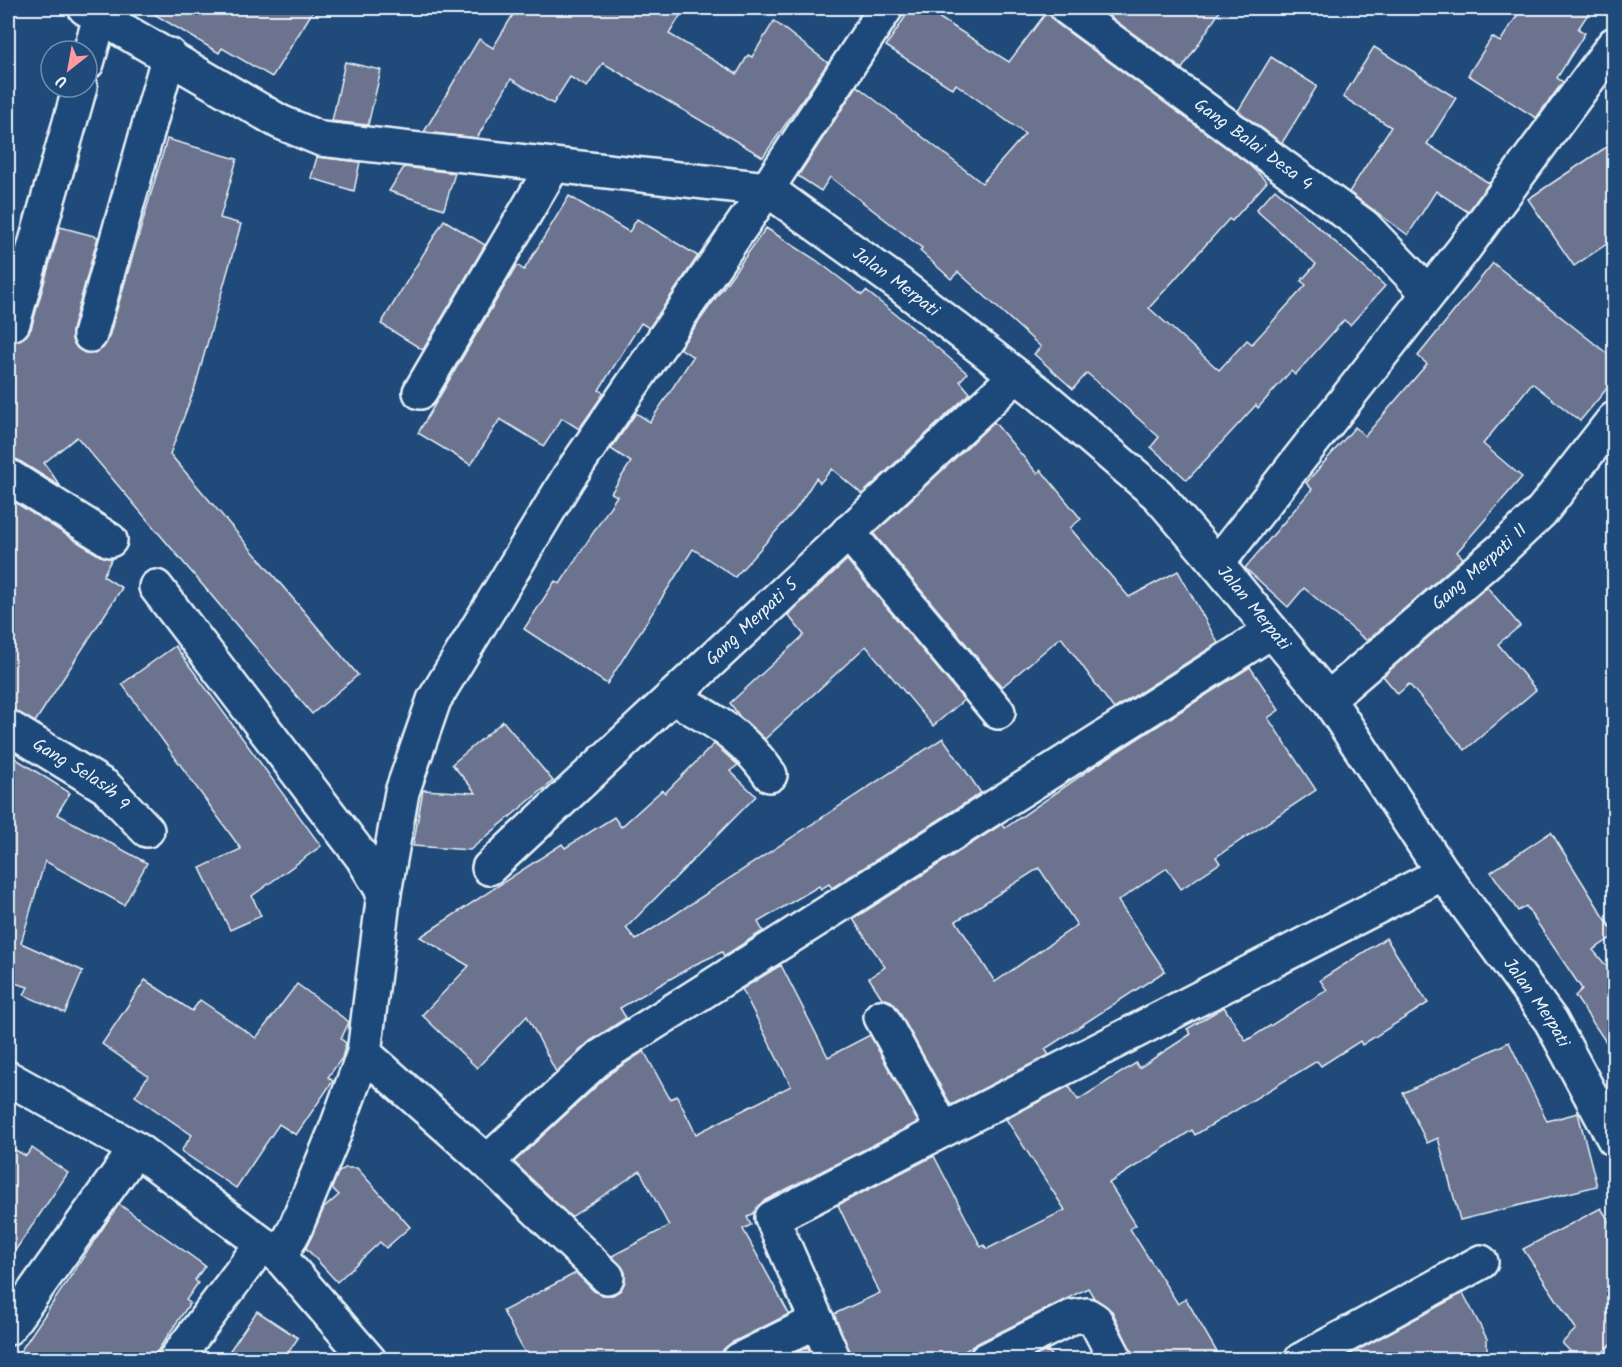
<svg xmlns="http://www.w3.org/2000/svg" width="1622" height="1367" font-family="Kalam,sans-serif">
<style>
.building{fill:#6c738e;stroke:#e8f1f8;stroke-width:1.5;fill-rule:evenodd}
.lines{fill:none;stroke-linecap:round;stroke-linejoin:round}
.minor-casing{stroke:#e8f1f8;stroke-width:38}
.minor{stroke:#1f4a7a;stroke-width:33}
.labels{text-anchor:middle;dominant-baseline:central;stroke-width:5;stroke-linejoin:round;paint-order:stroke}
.street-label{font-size:18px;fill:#e8f1f8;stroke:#1f4a7a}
</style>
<rect width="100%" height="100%" fill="#1f4a7a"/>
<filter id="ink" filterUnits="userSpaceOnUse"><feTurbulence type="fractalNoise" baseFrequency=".0167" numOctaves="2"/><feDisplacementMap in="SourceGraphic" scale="12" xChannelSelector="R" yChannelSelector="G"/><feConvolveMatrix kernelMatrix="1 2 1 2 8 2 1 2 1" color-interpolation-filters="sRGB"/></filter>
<g filter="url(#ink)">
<g class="building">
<path d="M144 8H315L272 77 222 48 219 53Z"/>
<path d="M517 8H685L669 34 737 74 748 55 752 57 774 21 828 63 763 157 603 63 587 87 570 77 553 104 511 79 477 138 424 132 479 39 493 48Z"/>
<path d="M911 8H924L1009 62 1049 9 1056 23 1246 162 1267 182 1232 221 1229 219 1149 308 1219 370 1247 340 1252 344 1306 285 1301 281 1316 264 1256 210 1275 189 1385 286 1350 325 1344 320 1295 375 1291 371 1258 408 1256 405 1187 480 1151 447 1159 437 1087 373 1073 389 1034 354 1041 347 958 272 951 279 920 251 922 248 830 177 821 191 798 176 857 86 982 183 1025 134 956 84 953 89 886 46Z"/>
<path d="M1098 8H1222L1182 69Z"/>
<path d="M1522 8H1592L1578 29 1585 33 1557 78 1563 82 1536 118 1468 75 1492 37 1500 42Z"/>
<path d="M1374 47 1456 98 1427 144 1489 183 1468 212 1436 191 1408 235 1349 192 1391 127 1343 97Z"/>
<path d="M1271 57 1317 86 1282 143 1238 111Z"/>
<path d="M345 62 381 70 368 125 332 121Z"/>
<path d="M167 139 237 159 220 218 241 224 195 387 170 454 358 675 312 714 77 437 44 463 61 487 18 460 8 457V341H18L26 336 31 329 60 227 98 237 72 330V340L77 348 85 353H95L103 348 108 340Z"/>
<path d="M1614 142V239L1574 266 1528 199Z"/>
<path d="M317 157 360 162 354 191 311 178Z"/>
<path d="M404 167 455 173 444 209 389 191Z"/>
<path d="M569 196 629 232 637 219 698 256 649 328 641 323 599 390 604 393 579 429 562 418 544 446 500 419 471 465 418 433 517 265 524 270Z"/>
<path d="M444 220 485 245 423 350 381 324Z"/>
<path d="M766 228 816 260 862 295 866 291 922 335 967 373 960 381 970 393 862 494 832 469 820 483 816 478 796 509 735 577 693 549 607 684 524 629 555 581 560 584 617 496 611 493 631 462 611 449 636 413 650 422 693 357 680 348Z"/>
<path d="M8 245 15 248 8 274Z"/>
<path d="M1493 263 1614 359V380L1580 421 1532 383 1483 444 1522 477 1457 552 1463 558 1367 641 1304 588 1288 607 1245 568 1312 489 1306 483 1355 427 1365 436 1427 364 1418 356Z"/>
<path d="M994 422 1037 473 1041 470 1081 519 1070 528 1129 597 1178 571 1218 643 1114 709 1061 637 1002 687 874 534Z"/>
<path d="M8 498 100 556 112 558 103 576 122 588 35 722 8 708Z"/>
<path d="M847 560 964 700 933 726 866 646 765 739 740 717 730 703 804 635 788 615Z"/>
<path d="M1487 587 1520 626 1498 644 1536 690 1465 750 1409 684 1398 694 1383 676Z"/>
<path d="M175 646 321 846 252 896 261 916 230 930 200 868 241 849 122 684Z"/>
<path d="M1250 667 1279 710 1268 718 1316 790 1216 857 1220 863 1181 889 1167 868 1118 901 1165 971 1045 1049 1049 1055 951 1105 897 1008 891 1001 882 998 869 978 885 967 853 919 1002 824 1005 828 1098 764ZM1039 868 1077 925 995 982 956 921Z"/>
<path d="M503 721 553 781 470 850 413 846 423 790 476 793 452 764Z"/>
<path d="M943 738 981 793 832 888 829 884 821 889 819 886 758 922 763 931 724 956 722 952 696 964 620 1008 626 1018 590 1041 556 1072 527 1016 477 1068 422 1015 469 966 420 937 562 844 565 848 614 817 621 827 662 790 665 793 714 744 738 765 730 771 756 796 626 928 636 940Z"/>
<path d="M8 749 15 753 13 757 70 793 57 814 147 863 124 905 45 861 21 943 83 971 65 1013 24 995 28 987 8 981Z"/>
<path d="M1551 832 1614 933V936L1593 950 1608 968 1614 963V1054L1575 996 1582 989 1526 906 1518 911 1491 872Z"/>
<path d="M1386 938 1428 1003 1362 1045 1360 1041 1321 1066 1317 1061 1195 1135 1192 1130 1109 1183 1136 1225 1130 1229 1178 1304 1186 1299 1221 1359H1135L1112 1311 1094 1298 1088 1288 978 1343 952 1359H852L834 1314 880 1293 838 1205 934 1156 981 1247 984 1245 987 1249 1065 1210 1006 1119 1069 1086 1078 1100 1136 1063 1139 1068 1191 1034 1187 1029 1224 1007 1246 1041 1327 990 1320 980Z"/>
<path d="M781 965 828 1057 870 1035 918 1122 763 1201 754 1213 747 1217 751 1225 743 1229 789 1314 731 1343 723 1350 720 1359H528L503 1311 576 1273 594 1291 603 1295H613L621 1290 625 1281V1272L612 1256 669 1226 640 1171 571 1217 514 1162 612 1072 644 1051 670 1099 677 1096 696 1134 791 1086 742 989Z"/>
<path d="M145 980 192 1011 200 1000 256 1038 297 984 349 1022 341 1039 346 1043 342 1058 328 1077 333 1081 296 1135 279 1124 236 1188 181 1151 192 1135 135 1096 148 1076 102 1044Z"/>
<path d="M1509 1042 1547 1121 1578 1113 1597 1186 1460 1220 1438 1138 1427 1143 1403 1093Z"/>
<path d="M8 1146 26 1156 32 1148 68 1173 8 1261Z"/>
<path d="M345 1168H357L410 1227 386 1248 380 1242 337 1282 306 1248 324 1208 339 1195 332 1188 338 1173Z"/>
<path d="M119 1204 205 1266 195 1280 198 1283 186 1300 190 1303 152 1359H15Z"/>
<path d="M1601 1208 1614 1229V1341L1596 1359H1578L1562 1343 1576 1329 1523 1249Z"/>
<path d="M1463 1293 1487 1339V1352L1472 1359H1341Z"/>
<path d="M257 1311 298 1338 284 1359H224Z"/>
<path d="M808 1347 813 1359H782Z"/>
<path d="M1048 1350 1053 1359H1029Z"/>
</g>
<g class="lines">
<g class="minor-casing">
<g id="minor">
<path id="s1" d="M85 8 280 122 321 139 767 189 899 284 1040 394 1158 495 1217 564 1328 699 1443 873 1551 1021 1614 1139"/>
<path id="s2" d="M1067 8 1364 226 1428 293"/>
<path d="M87 63 100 17"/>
<path d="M13 323 80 87"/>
<path d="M90 335 169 55"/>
<path d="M420 392 553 166"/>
<path d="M8 476 110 540"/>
<path d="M848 532 998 712"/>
<path d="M1217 564 1463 250 1614 44"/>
<path d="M156 587 362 857 384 893"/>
<path d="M672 697C714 720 742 735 770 775"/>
<path id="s3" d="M1328 699 1502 549 1542 511 1614 419"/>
<path id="s4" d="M8 727 106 787 147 830"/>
<path id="s5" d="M489 868 1016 376"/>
<path d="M881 1017 943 1129"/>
<path d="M364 1053 487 1162 600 1057 1272 631"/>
<path d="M8 1078 136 1149 280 1257 295 1229 335 1132 364 1053 384 893 402 792 434 700 568 478 767 189 886 8"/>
<path d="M487 1162 607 1277"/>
<path d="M280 1257 369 1360"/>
<path d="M8 1328 136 1149"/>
<path d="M175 1360 262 1244"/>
<path d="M739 1360 817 1321"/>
<path d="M834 1360 772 1218 1443 873"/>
<path d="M986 1360 1072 1317 1087 1315 1095 1320 1116 1360"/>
<path d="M1301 1360 1481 1262"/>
</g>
</g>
<use href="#minor" class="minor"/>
</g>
</g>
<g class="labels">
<g class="street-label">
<text stroke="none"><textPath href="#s2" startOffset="231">Gang Balai Desa 4</textPath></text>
<text stroke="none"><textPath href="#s1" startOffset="878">Jalan Merpati</textPath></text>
<text stroke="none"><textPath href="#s3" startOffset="201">Gang Merpati II</textPath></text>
<text stroke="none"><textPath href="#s1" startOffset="1364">Jalan Merpati</textPath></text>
<text stroke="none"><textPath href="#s5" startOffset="360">Gang Merpati 5</textPath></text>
<text stroke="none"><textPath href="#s4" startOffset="87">Gang Selasih 9</textPath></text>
<text stroke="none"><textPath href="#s1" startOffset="1850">Jalan Merpati</textPath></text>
</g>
</g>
<rect width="1622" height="1367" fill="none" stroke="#1f4a7a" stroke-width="30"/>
<rect x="15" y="15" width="1592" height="1337" fill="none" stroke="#e8f1f8" stroke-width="2" filter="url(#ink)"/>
<g transform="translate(69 69) rotate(211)"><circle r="28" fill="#1f4a7a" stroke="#6f8dac" stroke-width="1.5"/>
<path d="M0-4.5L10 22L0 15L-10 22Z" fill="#ff9aa2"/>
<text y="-9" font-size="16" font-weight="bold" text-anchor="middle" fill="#e8f1f8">U</text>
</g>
</svg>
